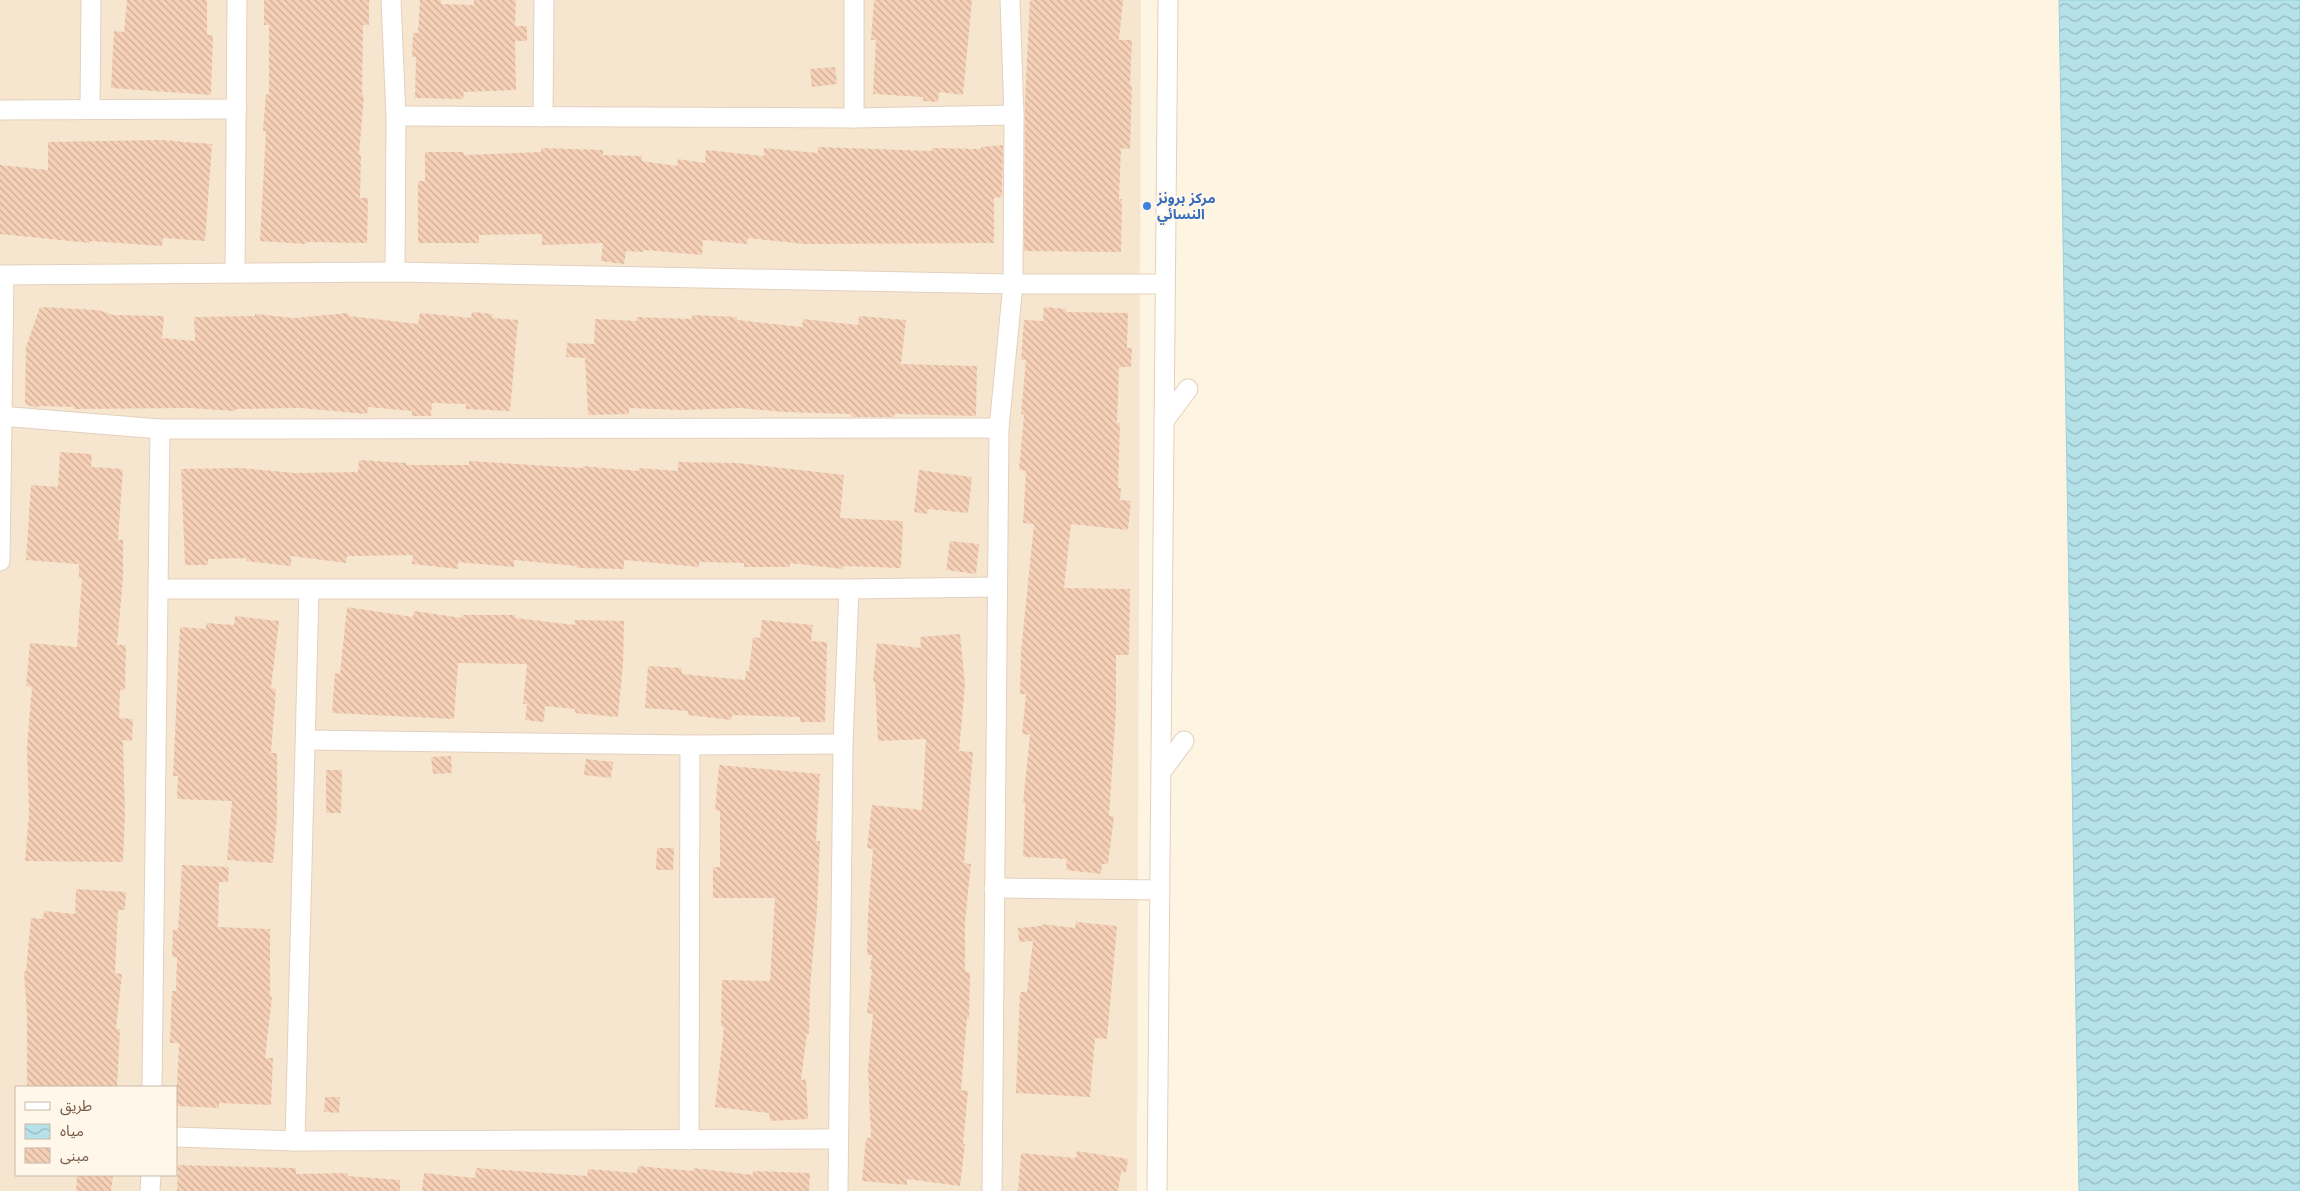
<svg xmlns="http://www.w3.org/2000/svg" width="2300" height="1191" font-family="'Nunito Sans','Noto Sans Arabic',sans-serif">
<style>
.residential{fill:#f6e6d0;fill-rule:evenodd}
.water{fill:url(#water-waves);stroke:#9ad1dc}
.building{fill:url(#building-back-hatch)}
.lines{fill:none;stroke-linecap:round;stroke-linejoin:round}
.minor-casing{stroke:#e3d0bd;stroke-width:21}
.minor{stroke:#fff;stroke-width:19}
.shop-dot{fill:#3f7fe0;stroke:#fff7ea;stroke-width:2}
.labels{text-anchor:middle;dominant-baseline:central;stroke-width:4.5;stroke-linejoin:round;paint-order:stroke}
.shop-label{font-size:14px;font-weight:bold;fill:#366cbe;stroke:#fff7ea;text-anchor:start}
</style>
<defs>
<pattern id="water-waves" width="16" height="10" patternUnits="userSpaceOnUse" patternTransform="scale(1.25)"><rect width="16" height="10" fill="#b5e1e9"/><path d="M0 5q4-4 8 0t8 0" fill="none" stroke="#98b9bf"/></pattern>
<pattern id="building-back-hatch" width="6" height="6" patternUnits="userSpaceOnUse" patternTransform="scale(1.25)"><rect width="6" height="6" fill="#f6d1b7"/><path d="M-1 5l2 2M0 0l6 6M5-1l2 2" fill="none" stroke="#ccad97"/></pattern>
</defs>
<rect width="100%" height="100%" fill="#fef4e2"/>
<path class="residential" d="M0 0H1141L1137 1191H0ZM16 1087H176V1175H16Z"/>
<path class="water" d="M2059 0H2300V1191H2079Z"/>
<g class="building">
<path d="M127 0H207V35H213L211 95 111 88 114 31 124 32Z"/>
<path d="M264 0H369V25H363L362 95H364L359 155H361L360 198H368L367 243 306 242V244L260 241 266 131H263L266 94 269 95V25H264Z"/>
<path d="M420 0H441V4L474 5V0H516L515 26H527V41H515L516 90 464 92 463 99 415 98 416 57H412L413 33H418Z"/>
<path d="M874 0H972L963 95 939 92 938 102 923 101V97L873 94 876 40H871Z"/>
<path d="M1030 0H1123L1119 40H1132L1130 85H1132L1130 149 1121 148 1119 199H1122L1121 252 1024 251 1025 99Z"/>
<path d="M835 67 837 84 812 87 810 69Z"/>
<path d="M160 140 212 144 205 241 163 238 162 246 90 241V243L0 234V165L48 170V142Z"/>
<path d="M1003 145 1002 197 994 198V243L805 244 748 238 747 244 703 240 702 255 644 250 643 252 626 251 624 264 601 261 603 243 542 245V234L479 235V243H418V181H425V152H464V155L541 152V148L603 150V155L642 156V161L677 166 678 159 705 163 706 150 764 156V148L818 153V147L932 151V148L981 149V147Z"/>
<path d="M40 307 98 310 113 315 164 316 162 338 195 341 194 317 255 316V314L294 318 348 313 349 316 418 324 420 313 471 318 472 312 493 314 492 318 518 320 510 411 466 409V404L432 403 431 416H412V411L368 407 367 414 300 408 236 409V411L190 408 74 409V407L40 406 36 408 25 404 26 347Z"/>
<path d="M1044 307 1066 309V312L1128 313 1127 348H1132L1131 367H1119L1117 423H1120L1118 488H1121L1120 500 1131 501 1128 530 1071 524 1064 588 1130 589 1129 655H1116V710L1109 816H1114L1108 864H1102L1101 874 1066 870 1067 859 1023 857 1025 803H1023L1030 735 1022 734 1026 694H1020L1021 652 1034 524 1023 523 1026 471 1019 470 1024 415 1021 414 1026 360H1021L1024 320 1043 321Z"/>
<path d="M692 315 737 317V320L802 327 803 319 858 325 859 316 906 320 901 364 977 366 976 416 895 414 894 417H852L851 414 784 412 741 408 682 410 629 408V414L588 415 585 358 566 357 567 343 594 344 595 319 637 321V317L692 319Z"/>
<path d="M60 452 92 454 91 467 123 469 118 540H123V578L117 645H126L125 690H120L119 718 133 719 132 741 123 740 125 816 123 862 25 861 29 814 27 747 32 687 26 686 30 643 77 647 82 578H79V564L26 560 31 485 58 487Z"/>
<path d="M359 460 406 463V465H469V461L583 468V466L639 471V468L678 471V462L737 463 844 475 840 518 903 521 901 568 843 566V569L790 563V567H744V563L699 562V567L624 560V569L577 568V566L514 560V567L458 562V569L412 564 413 555 347 556 346 563 291 556V566L246 561V558L208 559V565H185L181 469 240 468 295 473 358 472Z"/>
<path d="M919 470 972 477 968 513 928 509 927 514 914 512Z"/>
<path d="M950 541 979 544 976 574 946 570Z"/>
<path d="M347 607 413 617 414 611 462 618V615H515V618L575 625V620L624 621 623 664 618 717 575 713V709L545 706 544 722 525 720 527 704H523L527 664 458 663 454 719 332 713 335 673 340 674Z"/>
<path d="M235 616 279 621 271 688 276 689 271 753H277V817L273 863 227 860 232 801 177 799 178 776H173L180 627 206 629V623L234 625Z"/>
<path d="M762 620 813 625 811 641 827 642 825 722H800V717L732 715 731 720 688 715V711L645 708 648 666 682 668V674L745 680 746 671H749L753 637 760 638Z"/>
<path d="M960 634 965 685 959 751 973 752 964 863 971 864 965 922V972H970L969 1018H967L961 1090 968 1091 963 1144H965L960 1186 907 1179V1185L862 1181 866 1138H871L868 1069 873 1014 867 1013 872 969H870L872 955H867L868 914 873 849 867 848 872 805 922 810 926 739 878 741 875 682H873L877 643 921 648 920 637Z"/>
<path d="M451 756 452 773 433 774 431 757Z"/>
<path d="M586 759 613 762 611 778 584 775Z"/>
<path d="M719 765 820 774 816 841H820L817 909 810 986 809 1034 807 1033 801 1080 806 1079 808 1119 770 1121 769 1113 715 1107 724 1027 721 1026 722 980 770 981 775 898H713V867H720V811L715 810Z"/>
<path d="M326 770H342L341 813H326Z"/>
<path d="M657 848H674L673 870H656Z"/>
<path d="M182 865 229 867 228 882H219L218 927 270 929V997H272L265 1058H273L271 1105 219 1103V1108L176 1106 179 1043H170L172 991H176L177 957H172L173 930H178Z"/>
<path d="M76 889 126 892 125 910H118L115 973 122 974 116 1029H120L117 1087H27V1016L24 971H26L31 918 43 919 44 911 75 914Z"/>
<path d="M1076 922 1117 926 1107 1039 1095 1038 1090 1097 1016 1093 1020 992H1027L1033 941 1019 942 1018 928 1041 926V924L1075 928Z"/>
<path d="M325 1097H340L339 1113 324 1112Z"/>
<path d="M1077 1151 1128 1159 1126 1173 1121 1172 1118 1191H1018L1021 1153 1076 1158Z"/>
<path d="M178 1165 296 1168V1174L348 1173V1176L400 1180V1191H177Z"/>
<path d="M638 1166 693 1171 694 1168 753 1175V1171L810 1173 809 1191H422L424 1173 475 1178 476 1168 587 1176 588 1169 637 1173Z"/>
<path d="M77 1175H113L111 1191H76Z"/>
</g>
<g class="lines">
<g class="minor-casing">
<g id="minor">
<path d="M391 0 396 116 395 272"/>
<path d="M90 108 91 0"/>
<path d="M0 110 237 109"/>
<path d="M396 116 854 118 1014 115"/>
<path d="M543 117 544 0"/>
<path d="M854 118V0"/>
<path d="M235 273 237 0"/>
<path d="M0 275 395 272 1013 284H1165"/>
<path d="M0 416 160 429 999 428"/>
<path d="M1164 421 1188 389"/>
<path d="M0 561 4 275"/>
<path d="M158 589H849L997 587"/>
<path d="M306 740 690 745 843 744"/>
<path d="M1161 772 1184 741"/>
<path d="M994 888 1160 890"/>
<path d="M152 1087 160 429"/>
<path d="M176 1137 295 1141 837 1139"/>
<path d="M689 1140 690 745"/>
<path d="M295 1141 309 590"/>
<path d="M150 1191 151 1175"/>
<path d="M838 1191 843 744 849 589"/>
<path d="M992 1191 999 428 1013 284 1014 115 1010 0"/>
<path d="M1157 1191 1168 0"/>
</g>
</g>
<use href="#minor" class="minor"/>
</g>
<circle class="shop-dot" cx="1147" cy="206" r="5"/>
<g class="labels">
<g class="shop-label">
<text x="1157" y="198">مركز برونز<tspan x="1157" dy="16">النسائي</tspan></text>
</g>
</g>
<rect x="15" y="1086" width="162" height="90" fill="#fff7ea" stroke="#c9b8a8"/>
<rect x="25" y="1102" width="25" height="8" fill="#ffffff" stroke="#c9b8a8"/>
<text x="60" y="1111" font-size="15" fill="#785946">طريق</text>
<rect x="25" y="1124" width="25" height="15" fill="url(#water-waves)" stroke="#c9b8a8"/>
<text x="60" y="1136" font-size="15" fill="#785946">مياه</text>
<rect x="25" y="1148" width="25" height="15" fill="url(#building-back-hatch)" stroke="#c9b8a8"/>
<text x="60" y="1161" font-size="15" fill="#785946">مبنى</text>
</svg>
